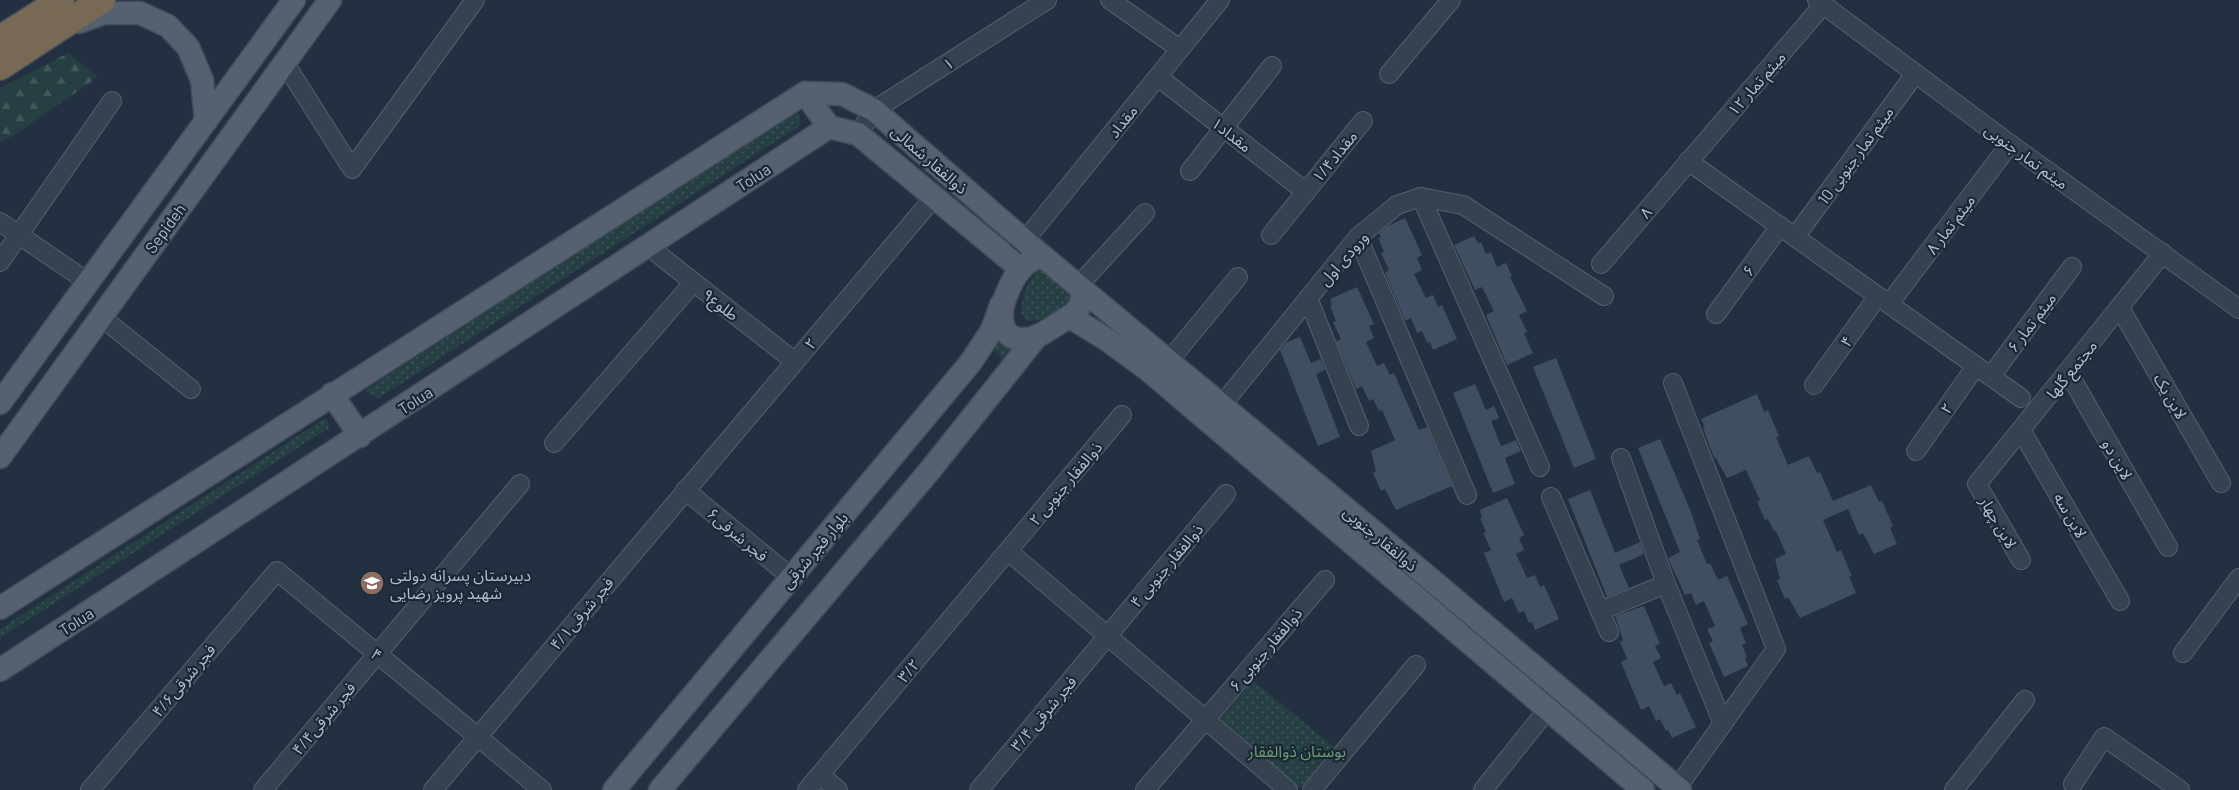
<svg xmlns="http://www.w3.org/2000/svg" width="2239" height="790" font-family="Barlow,'Noto Sans Arabic',sans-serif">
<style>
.green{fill:url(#green-dots)}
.forest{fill:url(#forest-firs)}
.building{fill:#3f4e61}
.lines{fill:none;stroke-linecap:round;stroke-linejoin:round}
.minor-casing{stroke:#55606e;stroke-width:20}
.major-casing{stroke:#414b5a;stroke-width:25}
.highway-casing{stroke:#424d5b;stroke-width:29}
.minor{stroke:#374251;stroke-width:18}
.major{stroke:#556171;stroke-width:22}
.highway{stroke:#786954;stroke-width:26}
.labels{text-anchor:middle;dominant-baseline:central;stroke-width:4.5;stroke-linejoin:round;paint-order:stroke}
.street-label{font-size:16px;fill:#b4bdcb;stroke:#1c2736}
.poi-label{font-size:16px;fill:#b4bdcb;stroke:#1c2736;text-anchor:start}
.park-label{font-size:16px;fill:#699e75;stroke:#1c2736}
</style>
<defs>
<pattern id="green-dots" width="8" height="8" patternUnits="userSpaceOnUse" patternTransform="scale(1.25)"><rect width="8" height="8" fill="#253f42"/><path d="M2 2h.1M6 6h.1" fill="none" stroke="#42595c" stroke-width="1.8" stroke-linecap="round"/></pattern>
<pattern id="forest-firs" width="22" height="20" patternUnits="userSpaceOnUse" patternTransform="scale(1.25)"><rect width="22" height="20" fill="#253f42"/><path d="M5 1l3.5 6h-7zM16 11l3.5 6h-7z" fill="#42595c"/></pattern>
</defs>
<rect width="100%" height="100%" fill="#233041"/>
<g class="green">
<path d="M793 113 799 114 801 125 379 398 364 391Z"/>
<path d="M1042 265 1076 289 1068 310 1036 321H1026L1021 314C1022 295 1028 279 1042 265Z"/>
<path d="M998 330 1018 347 1002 362 999 355 991 349Z"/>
<path d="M324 419 328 421 329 428 0 638V629Z"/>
<path d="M1253 681 1334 747 1300 788 1220 719Z"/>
</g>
<path class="forest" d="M68 53 98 77 16 134 0 142V88Z"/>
<g class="building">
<path d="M1405 218 1422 255 1417 258 1422 270 1414 274 1426 298 1433 295 1438 307 1442 305 1457 339 1433 350 1430 342 1427 343 1422 331 1417 333 1411 318 1405 321 1385 273 1389 270 1381 253 1384 252 1378 238 1381 237 1379 233 1388 226Z"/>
<path d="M1474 236 1478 243 1481 242 1486 254 1491 252 1497 267 1506 263 1512 276 1510 277 1527 311 1519 315 1527 332 1524 333 1533 353 1507 365 1486 315 1494 311 1482 287 1475 290 1454 245Z"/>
<path d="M1357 287 1374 324 1369 326 1374 338 1366 342 1377 366 1384 363 1390 375 1394 373 1419 430 1427 427 1452 486 1396 510 1385 489 1381 491 1373 473 1376 471 1371 451 1395 440 1382 410 1379 411 1373 399 1369 401 1362 386 1356 389 1336 341 1341 339 1333 322 1336 321 1330 306 1332 305 1330 299Z"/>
<path d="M1300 337 1311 363 1321 359 1325 370 1316 374 1340 437 1318 446 1280 350 1287 342Z"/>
<path d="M1556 358 1596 459 1574 468 1533 367Z"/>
<path d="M1475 384 1486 410 1494 406 1499 418 1491 421 1501 446 1516 440 1521 451 1505 458 1515 484 1493 493 1453 393Z"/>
<path d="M1757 394 1764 412 1768 410 1779 436 1776 437 1788 465 1809 456 1817 473 1820 472 1833 501 1871 485 1879 502 1882 501 1893 526 1890 528 1897 544 1874 554 1863 533 1859 535 1848 509 1823 520 1837 552 1841 550 1852 576 1849 577 1856 593 1800 618 1788 597 1785 599 1777 580 1780 579 1775 559 1786 554 1776 531H1774L1768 519 1765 520 1757 502 1760 500 1746 470 1727 478 1715 457 1714 458 1703 428H1705L1701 419Z"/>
<path d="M1660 439 1691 512 1700 539 1697 540 1707 564 1710 563 1718 580 1727 576 1748 624 1740 628 1746 643 1742 645 1747 657 1745 658 1748 666 1724 677 1709 643 1713 641 1707 629 1715 626 1704 601 1696 605 1691 593 1685 595 1668 558 1680 552 1638 448Z"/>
<path d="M1590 490 1615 553 1640 542 1644 554 1619 565 1629 588 1607 597 1568 499Z"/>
<path d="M1507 498 1524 535 1519 538 1524 550 1516 554 1527 578 1535 575 1540 587 1544 585 1559 619 1535 630 1532 622 1529 623 1524 611 1519 613 1512 598 1504 602 1484 553 1491 550 1483 533 1486 532 1480 518 1482 517 1480 510Z"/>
<path d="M1644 606 1660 644 1655 646 1661 658 1653 662 1664 686 1671 683 1677 695 1680 693 1696 727 1672 738 1668 730 1666 731 1660 719 1656 721 1649 706 1641 710 1621 662 1627 659 1620 642 1623 640 1615 616Z"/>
</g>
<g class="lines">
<g class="minor-casing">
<g id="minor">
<path d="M1110 0 1180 49"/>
<path d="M1817 0 2010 144 2239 309"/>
<path d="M284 62 352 169 475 0"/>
<path d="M1389 74 1451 0"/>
<path d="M1158 77 1306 192"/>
<path d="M858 134 874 110 1047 0"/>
<path d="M1688 161 2021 398"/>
<path d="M1190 171 1272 66"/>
<path d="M1421 197 1540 467"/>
<path d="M0 222 88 282"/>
<path d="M1271 235 1363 121"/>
<path d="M1358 237 1467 495"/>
<path d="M1795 237 1915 74"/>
<path d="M649 247 794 361"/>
<path d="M1009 260 1220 0"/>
<path d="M0 262 112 101"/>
<path d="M1601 264 1823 5"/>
<path d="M1078 286 1145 213"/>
<path d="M1308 298 1359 426"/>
<path d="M1889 304 2010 144"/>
<path d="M2120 308 2221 483"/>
<path d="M1716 314 1780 226"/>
<path d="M101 317 191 389"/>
<path d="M1168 362 1238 277"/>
<path d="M2068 372 2168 547"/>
<path d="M1991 376 2072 267"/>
<path d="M1673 383 1776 649 1677 788"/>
<path d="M1814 385 1878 296"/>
<path d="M1221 406 1358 237 1397 205 1421 197 1463 205 1604 296"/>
<path d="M2021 430 2120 601"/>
<path d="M554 443 693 283"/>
<path d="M1916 451 1976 366"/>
<path d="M1621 458 1666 584 1723 724"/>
<path d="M685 490 791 577"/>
<path d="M1551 497 1609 632"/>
<path d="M1008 551 1288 790"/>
<path d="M2021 560 1977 484 2163 253"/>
<path d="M1600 611 1666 584"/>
<path d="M2183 653 2239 578"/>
<path d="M820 775 838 790"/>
<path d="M2073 784 2104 737 2180 790"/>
<path d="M90 790 277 571 542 790"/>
<path d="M263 790 520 484"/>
<path d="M433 790 935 196"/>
<path d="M807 790 1122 415"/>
<path d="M979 790 1226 494"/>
<path d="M1145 790 1325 580"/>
<path d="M1312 790 1416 665"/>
<path d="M1483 790 1547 710"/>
<path d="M1954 790 2025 700"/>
</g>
</g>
<g class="major-casing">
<g id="major">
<path d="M79 22 104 13H140L168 26 188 47 202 80 206 121"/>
<path d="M805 93 842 94 874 110 1041 255"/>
<path d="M805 93 829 127"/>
<path d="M829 127 858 134 1021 269"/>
<path d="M1081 289C1087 308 1071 316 1056 325 1045 332 1035 340 1021 339 997 338 1000 309 1007 293 1014 276 1023 262 1041 255L1434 582 1680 790"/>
<path d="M1070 317 1106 339 1147 369 1643 790"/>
<path d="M332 394 360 436"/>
<path d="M0 403 294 0"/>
<path d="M0 457 330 0"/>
<path d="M0 608 805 93"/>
<path d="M0 670 829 127"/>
<path d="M614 790 971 362 992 330 1001 305"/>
<path d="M660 790 931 469 1037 336"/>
</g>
</g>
<g class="highway-casing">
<g id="highway">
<path d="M0 39 61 0"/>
<path d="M0 67 102 0"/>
</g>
</g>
<use href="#minor" class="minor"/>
<use href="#major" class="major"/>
<use href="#highway" class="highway"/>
</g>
<defs>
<g id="school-disc" transform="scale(1.25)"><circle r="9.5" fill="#8d6e63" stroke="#1c2736"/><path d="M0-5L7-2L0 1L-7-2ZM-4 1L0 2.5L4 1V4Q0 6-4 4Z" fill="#fff"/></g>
</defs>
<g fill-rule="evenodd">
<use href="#school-disc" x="372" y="583"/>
</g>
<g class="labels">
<g class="street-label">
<text transform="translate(948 63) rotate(-32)">۱</text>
<text transform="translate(1756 83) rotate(-49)">میثم تمار ۱۲</text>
<text transform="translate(1122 121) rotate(-51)">مقداد</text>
<text transform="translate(1232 134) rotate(38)">مقداد۱</text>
<text transform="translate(1855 155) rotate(-54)">میثم تمار جنوبی 10</text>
<text transform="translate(1334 156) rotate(-51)">مقداد۱/۴</text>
<text transform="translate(2027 156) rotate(36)">میثم تمار جنوبی</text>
<text transform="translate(930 159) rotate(41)">ذوالفقار شمالی</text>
<text transform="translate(753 177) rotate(-33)">Tolua</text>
<text transform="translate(1645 212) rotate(-50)">۸</text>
<text transform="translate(1950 224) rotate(-53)">میثم تمار ۸</text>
<text transform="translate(165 228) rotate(-54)">Sepideh</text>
<text transform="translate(1343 258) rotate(-49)">ورودی اول</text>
<text transform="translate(1748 270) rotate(-54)">۶</text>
<text transform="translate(721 304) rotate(38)">طلوع۹</text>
<text transform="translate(2031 322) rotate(-53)">میثم تمار ۶</text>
<text transform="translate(1846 341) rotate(-54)">۴</text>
<text transform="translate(810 343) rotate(-50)">۲</text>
<text transform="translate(2071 369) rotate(-51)">مجتمع گلها</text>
<text transform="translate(2171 396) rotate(60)">لاین یک</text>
<text transform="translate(415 400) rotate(-33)">Tolua</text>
<text transform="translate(1946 408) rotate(-55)">۲</text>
<text transform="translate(2118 459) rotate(60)">لاین دو</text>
<text transform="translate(1065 483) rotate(-50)">۲ ذوالفقار جنوبی</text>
<text transform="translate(2071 515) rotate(60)">لاین سه</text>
<text transform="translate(1999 522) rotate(60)">لاین چهار</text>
<text transform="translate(738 534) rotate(40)">فجر شرقی۶</text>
<text transform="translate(1381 538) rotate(40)">ذوالفقار جنوبی</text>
<text transform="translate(814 550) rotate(-50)">بلوار فجر شرقی</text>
<text transform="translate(1166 565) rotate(-50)">۴ ذوالفقار جنوبی</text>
<text transform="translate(581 613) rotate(-50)">فجر شرقی۴/۱</text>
<text transform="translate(76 621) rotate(-33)">Tolua</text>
<text transform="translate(1265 649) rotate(-50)">۶ ذوالفقار جنوبی</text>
<text transform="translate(377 654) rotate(40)">۴</text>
<text transform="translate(908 670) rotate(-50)">۳/۲</text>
<text transform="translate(183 680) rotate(-50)">فجر شرقی۴/۶</text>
<text transform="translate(1043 713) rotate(-50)">۳/۴ فجر شرقی</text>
<text transform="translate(323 718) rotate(-50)">فجر شرقی۴/۴</text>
</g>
<g class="poi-label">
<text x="390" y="574">دبیرستان پسرانه دولتی<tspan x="390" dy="18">شهید پرویز رضایی</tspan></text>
</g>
<g class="park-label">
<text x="1297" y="750">بوستان ذوالفقار</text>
</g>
</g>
</svg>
